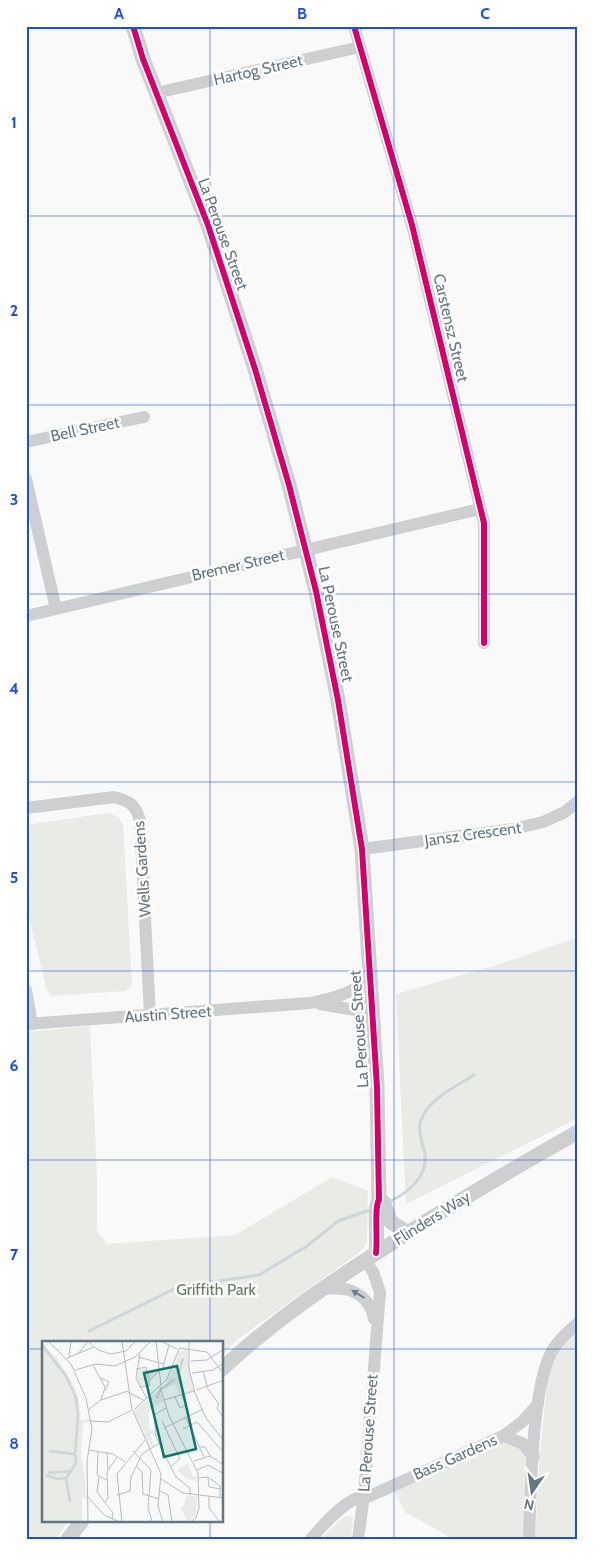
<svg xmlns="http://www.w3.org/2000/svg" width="604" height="1565" font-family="Cabin,sans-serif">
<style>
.green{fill:#e8ebe6}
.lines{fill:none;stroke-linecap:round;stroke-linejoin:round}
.stream{stroke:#ced6d9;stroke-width:3}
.minor{stroke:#cecfd0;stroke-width:12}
.tertiary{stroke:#cecfd0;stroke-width:15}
.cycleway-casing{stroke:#fff;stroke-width:9}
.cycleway{stroke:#d6006c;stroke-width:6}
.oneway{fill:#707f8b}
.grid{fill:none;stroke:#1d4ed8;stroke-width:1;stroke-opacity:0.55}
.labels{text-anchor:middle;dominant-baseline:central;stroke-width:5;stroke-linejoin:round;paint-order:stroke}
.street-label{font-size:16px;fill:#657683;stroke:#fff}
.park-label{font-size:16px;fill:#687a64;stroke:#fff}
.inset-river{fill:none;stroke:#ced6d9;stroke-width:2.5}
.inset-road{fill:none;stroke:#b5bdc3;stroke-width:1}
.view{fill:#0f766e;fill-opacity:0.15;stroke:#0f766e;stroke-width:2.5}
.inset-edge{fill:none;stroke:#657683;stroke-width:2.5}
.neatline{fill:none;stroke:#1d4ed8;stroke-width:2}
.grid-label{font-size:16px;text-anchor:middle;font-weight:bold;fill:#1d4ed8}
</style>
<rect width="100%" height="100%" fill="#f9f9f9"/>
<g class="green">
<path d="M108 813 118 817 123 824 132 985 125 991 52 996 47 991 26 905V825Z"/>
<path d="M578 937V1118L406 1204 396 994 497 965Z"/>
<path d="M90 1026 97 1177V1231L107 1244 235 1235 332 1177 368 1191 367 1240 364 1248 357 1254 238 1339 223 1354 222 1342H44V1521H68L56 1539H26V1032Z"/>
<path d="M578 1327V1539H535L540 1453 548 1373 556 1353Z"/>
<path d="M502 1441 515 1444 528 1459 525 1539H453L405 1512 394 1490Z"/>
<path d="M345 1516H350L353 1519 351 1539H320Z"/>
</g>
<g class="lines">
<g class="stream">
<path d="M388 1202C407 1194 428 1177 425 1154 423 1144 418 1134 420 1123 427 1099 455 1087 474 1075"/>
<path d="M89 1331 178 1287 259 1275 307 1246 338 1221 373 1209"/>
</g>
<g class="minor">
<path d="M354 26 412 225 484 523V643"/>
<path d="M156 93 360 47"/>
<path d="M26 442 144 417"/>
<path d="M26 479 56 609"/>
<path d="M26 616 480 509"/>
<path d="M26 808 114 797C130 801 136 805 140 821L150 1015"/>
<path d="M362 849 513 829 543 822 565 812 578 801"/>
<path d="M26 990 32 1024"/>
<path d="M320 1004 372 1013"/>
<path d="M26 1024 310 1003C333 998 352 994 370 978"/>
<path d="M324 1289C348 1286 369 1293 374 1319"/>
<path d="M503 1436 522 1443 534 1457"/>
<path d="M311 1539C323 1525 350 1493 370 1496L503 1436 522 1422 538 1404"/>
<path d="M358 1539 364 1495 380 1292 373 1272 365 1260"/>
<path d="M529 1539C531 1493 531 1389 552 1351 558 1340 568 1332 578 1323"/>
</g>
<g class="tertiary">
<path d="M133 26 143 59 208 225 255 369 289 485 316 591 338 700 362 849 377 1087 379 1200C374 1206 378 1240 376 1253"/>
<path d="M379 1200 383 1202 391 1222 408 1233"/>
<path d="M222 1369C273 1321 331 1282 389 1245 451 1205 514 1168 578 1132"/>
<path d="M68 1539 82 1521"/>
</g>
<g class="cycleway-casing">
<g id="cycleway">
<path d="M133 26 143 59 208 225 255 369 289 485 316 591 338 700 362 849 377 1087 379 1200C374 1206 378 1240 376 1253"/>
<path d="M354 26 412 225 484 523V643"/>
</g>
</g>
<use href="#cycleway" class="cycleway"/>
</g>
<defs><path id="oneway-solid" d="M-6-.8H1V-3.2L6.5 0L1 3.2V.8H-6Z" transform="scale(1.25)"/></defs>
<use class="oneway" href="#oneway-solid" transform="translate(358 1294) rotate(-149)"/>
<path class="grid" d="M210 26V1342M394 26V1539M26 216H578M26 405H578M26 594H578M26 782H578M26 971H578M26 1160H578M26 1349H44M222 1349H578M210 1521V1539"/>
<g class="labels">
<g class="street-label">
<text transform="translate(258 70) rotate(-13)">Hartog Street</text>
<text transform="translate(223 234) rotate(70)">La Perouse Street</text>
<text transform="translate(451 328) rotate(77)">Carstensz Street</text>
<text transform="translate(85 429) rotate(-12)">Bell Street</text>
<text transform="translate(238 565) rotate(-13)">Bremer Street</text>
<text transform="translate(336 624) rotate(78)">La Perouse Street</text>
<text transform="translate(473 834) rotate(-8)">Jansz Crescent</text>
<text transform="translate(142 869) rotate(-94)">Wells Gardens</text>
<text transform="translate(168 1014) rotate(-4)">Austin Street</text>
<text transform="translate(359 1029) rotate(-94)">La Perouse Street</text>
<text transform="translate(432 1218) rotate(-32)">Flinders Way</text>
<text transform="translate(368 1433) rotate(-86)">La Perouse Street</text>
<text transform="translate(455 1457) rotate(-24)">Bass Gardens</text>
</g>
<g class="park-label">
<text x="216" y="1289">Griffith Park</text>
</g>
</g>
<g transform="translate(42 1341)">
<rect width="181" height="181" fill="#f9f9f9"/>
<path d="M0 2 6 4 4 6 14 16 30 41 36 55 39 79 48 78V81L41 82 39 109 45 157H40V181H0ZM145 9 151 50 137 55 133 43 120 49 131 28 137 10ZM102 26 106 31 114 32 106 45 96 44 94 30ZM117 49 121 60 107 69V89L112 88 113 93 108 94 112 104 108 106 92 71ZM146 122 151 136H155L156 141 144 137 135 129ZM144 154 156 156 153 175 146 180 138 166 142 165Z" fill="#e8ebe6"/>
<path class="inset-river" d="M0 4 24 35 34 57 36 75 33 113 7 110M137 32 141 17M115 57 118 49 133 38M6 132 29 130 34 122 33 113M4 134 15 138 24 137 30 129M24 137 28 161"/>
<path class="inset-road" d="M6 0 29 23 44 57 50 88 45 120 46 181M46 0 56 9 69 13 84 10 94 0M80 0 90 69M114 0 119 45M119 0 135 8M147 0V28L153 52 164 77 182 100M137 7 165 11 182 33M36 13 46 0M98 13 94 37 105 58M27 15 29 0M96 16 122 23M25 17 52 6M149 20 165 19 182 8M51 24 63 46 59 59M94 28 104 26 107 37V45L97 46M33 29 54 23 73 25 93 16 109 0M161 30 166 48 177 63 175 67 182 78M150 32 171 29 182 22M59 37 67 41 63 50M108 39 121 26 127 4M118 46 127 75 156 132 157 167 154 177 148 181M154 49 182 39M86 51 103 60M133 56 138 67 144 64 140 54M122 59 152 50M124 67 112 74 114 96 134 136 148 147V154M46 69 59 59 86 50M92 69 125 38 137 8M91 70 119 133 116 165 121 181M144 77 162 116M49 80 66 81 90 69M120 80 138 118 128 126M155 81 182 112M122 87 161 68M141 88 155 81M158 106H163L169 116M47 109 71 113 83 121M56 110 55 134 65 139M91 110 109 129 106 166 110 181M65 112 66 129M152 120 168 115 182 124M94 125 100 131 101 153 117 158M155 129 166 124 182 133M57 136 55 151 71 172 70 178M157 137 166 136 178 145V157M166 137 167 146 179 148M119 138 141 152 182 157M118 150 126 154 130 181M75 154 88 150 89 136 100 113 116 103M167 155V167L178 181M46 156 62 174 78 181M63 161 66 157 65 131 75 116M80 181 75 133 103 99"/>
<path class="view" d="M135 25 154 108 122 116 102 32Z"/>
<rect width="181" height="181" class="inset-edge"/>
</g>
<rect width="604" height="1565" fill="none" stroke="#ffffff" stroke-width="55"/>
<g transform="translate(532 1492) rotate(193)" stroke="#ffffff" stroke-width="4" paint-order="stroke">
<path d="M0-4L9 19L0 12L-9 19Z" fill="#657683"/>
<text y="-8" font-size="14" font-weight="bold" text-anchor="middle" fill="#657683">N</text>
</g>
<rect x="28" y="28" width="548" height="1510" class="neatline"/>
<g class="grid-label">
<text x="119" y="19">A</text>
<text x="302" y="19">B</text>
<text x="485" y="19">C</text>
<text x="14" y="128">1</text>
<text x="14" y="316">2</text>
<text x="14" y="505">3</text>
<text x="14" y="694">4</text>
<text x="14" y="883">5</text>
<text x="14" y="1071">6</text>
<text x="14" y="1260">7</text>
<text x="14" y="1449">8</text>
</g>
</svg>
